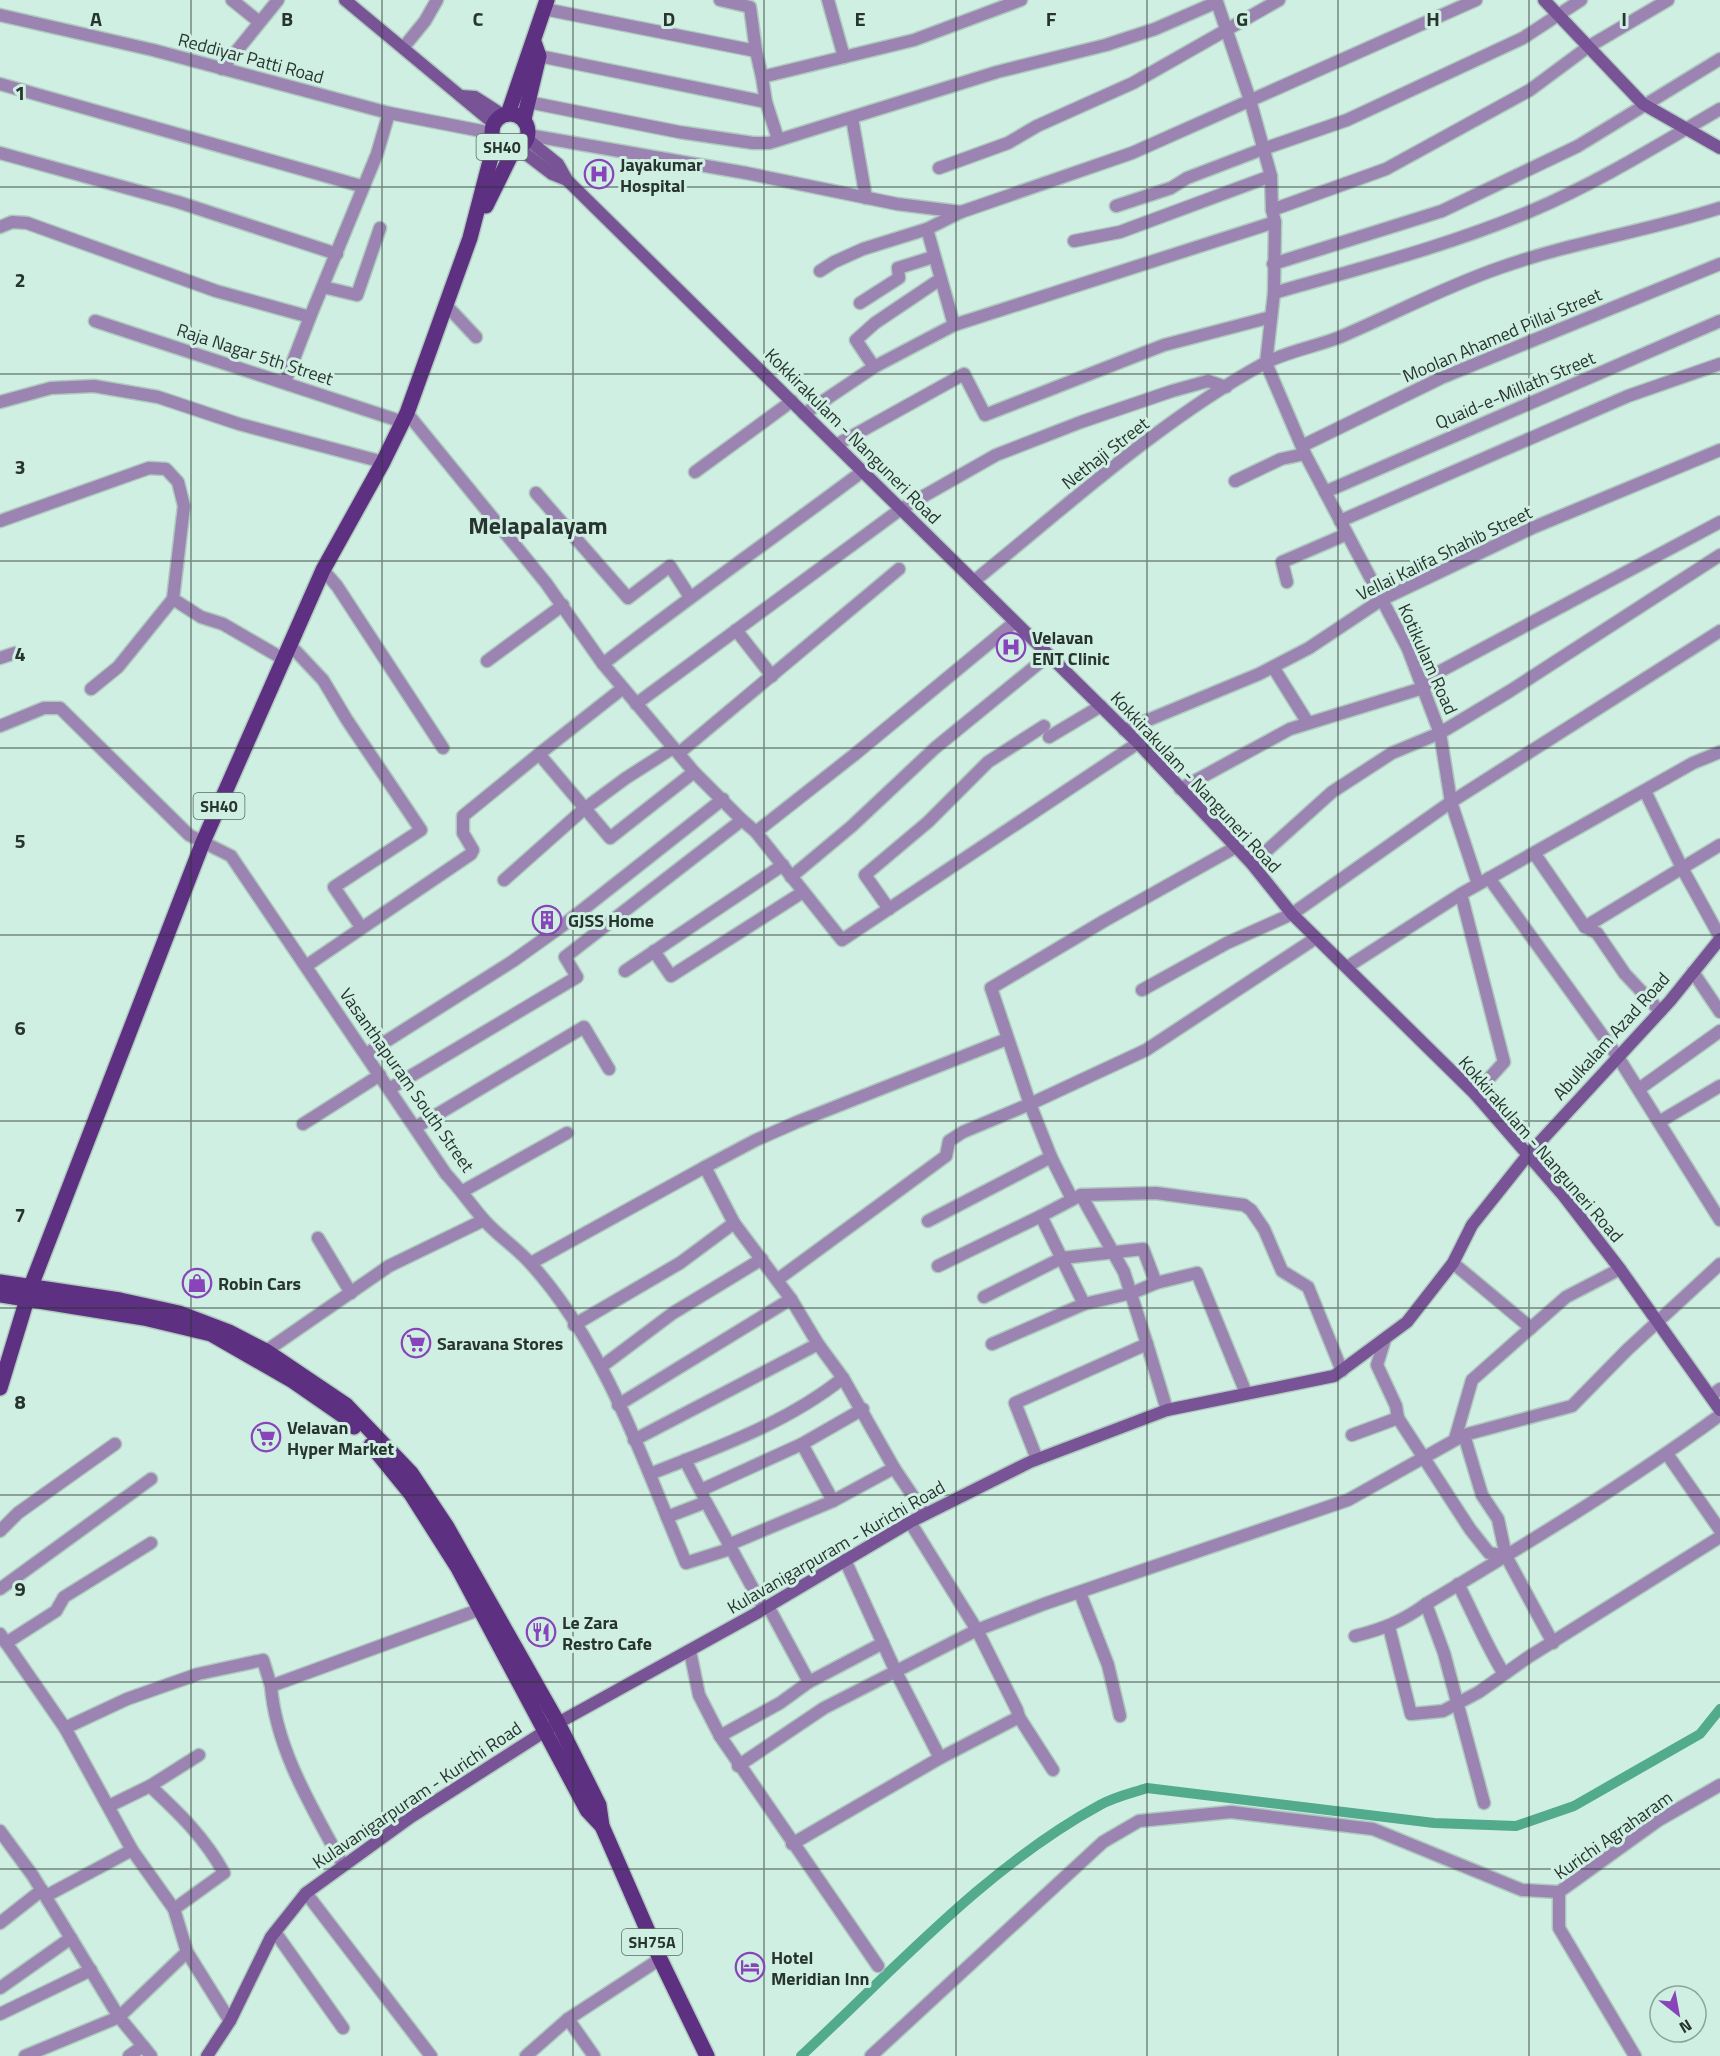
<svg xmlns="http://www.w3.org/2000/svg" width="1720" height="2056" font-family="'Titillium Web',sans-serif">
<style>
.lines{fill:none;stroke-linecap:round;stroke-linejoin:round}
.canal{stroke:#51ab8c;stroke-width:10}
.minor-casing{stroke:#aecabe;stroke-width:15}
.tertiary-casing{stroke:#aecabe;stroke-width:15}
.secondary-casing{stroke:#aecabe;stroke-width:15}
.primary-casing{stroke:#aecabe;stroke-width:18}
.minor{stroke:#9c84b2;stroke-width:12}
.tertiary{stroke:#9c84b2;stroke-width:12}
.secondary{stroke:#785496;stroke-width:12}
.primary{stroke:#5e3081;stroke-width:15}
.grid{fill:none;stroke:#28342f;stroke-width:1.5;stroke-opacity:0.55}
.labels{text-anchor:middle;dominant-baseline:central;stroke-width:6;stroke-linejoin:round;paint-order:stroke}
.shield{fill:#cfefe2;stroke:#5a6c65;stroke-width:1.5}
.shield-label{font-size:16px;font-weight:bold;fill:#28342f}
.street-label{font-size:18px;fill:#28342f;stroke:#cfefe2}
.poi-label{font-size:18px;font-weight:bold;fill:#28342f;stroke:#cfefe2;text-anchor:start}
.district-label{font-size:24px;font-weight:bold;fill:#28342f;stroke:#cfefe2}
.grid-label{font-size:20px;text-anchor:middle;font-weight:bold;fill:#28342f;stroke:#cfefe2;stroke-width:6;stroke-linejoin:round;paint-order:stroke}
</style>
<rect width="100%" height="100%" fill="#cfefe2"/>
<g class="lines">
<path class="canal" d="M801 2056C896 1968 986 1867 1100 1805 1114 1797 1132 1793 1147 1788L1434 1823 1516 1826 1574 1806 1700 1734 1720 1709"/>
<g class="minor-casing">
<g id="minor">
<path d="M232 0 258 21"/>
<path d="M720 0 750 7 756 51 762 77"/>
<path d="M828 0 844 57"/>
<path d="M544 9 756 51"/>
<path d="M403 48 425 21 437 0"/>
<path d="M539 56 766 102 762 77 914 40 1021 0"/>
<path d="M222 69 278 0"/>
<path d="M0 84 361 186"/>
<path d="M528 102 679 132 753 143H769L997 72 1106 45 1155 29 1217 2 1250 100 1271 176 1272 210 1275 222 1274 293 1266 363"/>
<path d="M766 102 778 139"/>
<path d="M852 118 866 198"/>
<path d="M528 135 746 173 897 204 961 212"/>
<path d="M0 153 178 202 337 254"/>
<path d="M939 168 1008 143 1037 126 1133 83 1279 0"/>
<path d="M1116 206 1171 188 1187 178 1263 149 1347 120 1523 38 1581 0"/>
<path d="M1272 210 1386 169 1530 90 1588 47 1668 0"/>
<path d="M0 227 12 222 27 223 216 291 310 317 377 154 389 113"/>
<path d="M927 229 954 325"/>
<path d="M1074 241 1120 232 1271 176"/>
<path d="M1273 264 1442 211 1578 146 1720 59"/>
<path d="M820 271 834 262 863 249 927 229 961 212 1132 153 1476 0"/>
<path d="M323 287 357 295 380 228"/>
<path d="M1274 293C1361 268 1448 246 1531 211 1597 183 1658 145 1720 109"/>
<path d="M860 303 899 278 898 268 933 257"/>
<path d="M446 305 476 337"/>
<path d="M95 321 403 422"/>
<path d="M1266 363 1305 454 1408 649 1440 733 1451 802 1478 884"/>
<path d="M874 367 856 340 875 323 939 280"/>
<path d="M285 382 310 317"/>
<path d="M0 402 51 388 94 386 158 397 239 424 383 462"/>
<path d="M804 414 874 367 954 325 1275 222"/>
<path d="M836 445 964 374 985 415 1164 345 1271 317"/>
<path d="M1302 446 1441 378 1720 264"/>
<path d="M695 472 792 401"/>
<path d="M1235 481 1281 459 1305 454"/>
<path d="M1325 492 1720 321"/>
<path d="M536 493 628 598 670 566 690 597"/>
<path d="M0 521 149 468 166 469 178 482 184 506 173 599 201 617 223 624 285 660"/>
<path d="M1340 521 1628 396 1720 364"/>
<path d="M323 570 337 586 443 748"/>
<path d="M974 581C1067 506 1158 422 1263 364 1287 351 1315 347 1340 337 1394 314 1446 286 1502 267 1573 242 1648 231 1720 208"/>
<path d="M1287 582 1282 562 1347 534"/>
<path d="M736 630 772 676"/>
<path d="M291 646 323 680 347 720 421 830 334 887 361 927"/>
<path d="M0 658 15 653"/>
<path d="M487 661 563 605"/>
<path d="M603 664C688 598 776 536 863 471"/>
<path d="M1273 667 1308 723"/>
<path d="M623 688 539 754 610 838 694 772"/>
<path d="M91 689 118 667 173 599"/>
<path d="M636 704 901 509 996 455 1081 422 1172 391 1208 381 1226 387"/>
<path d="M0 726 44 708H60L189 835 231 856 446 1174C460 1189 471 1205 484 1220 498 1236 517 1248 531 1264 594 1333 633 1432 667 1517L706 1502 764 1609"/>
<path d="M1124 730 1259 674 1309 648 1381 600 1532 528 1720 450"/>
<path d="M1049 737 1101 706"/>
<path d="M679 753 899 569"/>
<path d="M1180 789 1290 729 1423 688 1435 674 1720 522"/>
<path d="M1645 791 1682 868 1720 937"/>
<path d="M742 820 756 832 854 755 1015 622"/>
<path d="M756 832 842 940 1138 743"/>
<path d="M1534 853 1585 927 1720 845"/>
<path d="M1252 864 1332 792 1392 753 1440 733 1510 691 1720 555"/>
<path d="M791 877 852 826 935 748 1049 655"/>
<path d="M1489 878 1618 1057 1720 1220"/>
<path d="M504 880 584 809 626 778 673 748"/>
<path d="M1461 894 1504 1062 1475 1094"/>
<path d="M889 909 865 875 928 822 988 762 1044 726"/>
<path d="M1585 927 1597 933 1625 974 1660 1011"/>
<path d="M654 951 671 976 803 892"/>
<path d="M306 966 471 854 473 850 463 833V816L539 754"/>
<path d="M1347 967 1461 894 1693 763 1720 752"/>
<path d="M625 971 783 865"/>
<path d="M1693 972 1720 1012"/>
<path d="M1142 990 1227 943 1292 914 1451 802 1720 631"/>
<path d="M366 1054 513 961 562 926 723 799"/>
<path d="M389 1089 577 977 565 957 742 820 694 772 603 664 546 583 407 413"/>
<path d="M1639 1089 1720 1031"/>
<path d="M1659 1122 1720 1086"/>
<path d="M303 1124 380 1075"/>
<path d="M416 1127 584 1027 609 1069"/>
<path d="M1051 1157 1030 1104 1146 1050 1316 938"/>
<path d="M705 1167 756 1140 797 1122 1007 1039"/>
<path d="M463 1191 567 1133"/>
<path d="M1081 1195 1156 1193 1244 1205 1251 1210 1264 1229 1282 1271 1308 1287 1342 1371"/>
<path d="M928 1221 1051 1157 1072 1199"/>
<path d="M318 1238 351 1293"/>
<path d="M531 1263 705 1167 734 1223 791 1299 818 1344 843 1378 894 1468"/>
<path d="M1453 1263 1531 1328"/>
<path d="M938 1266 1041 1216"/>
<path d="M777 1280 946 1156 949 1141 963 1132 1030 1104 991 988 1104 921 1236 847"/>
<path d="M984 1297 1062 1258 1143 1249 1156 1283 1197 1273 1246 1393"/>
<path d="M1084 1304 1132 1293 1156 1283"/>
<path d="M574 1325 680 1263 734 1223"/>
<path d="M1385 1339 1377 1365 1396 1406 1398 1418 1470 1529 1489 1553 1506 1556"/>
<path d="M992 1344 1084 1304 1041 1216 1081 1195 1124 1272 1147 1344 1015 1403 1037 1459"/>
<path d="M1147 1344 1167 1410"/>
<path d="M266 1351 389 1266 484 1220"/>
<path d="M601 1367 673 1313 762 1259"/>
<path d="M1712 1395 1720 1389"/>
<path d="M618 1405 791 1299"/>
<path d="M1352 1435 1398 1418"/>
<path d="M1464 1435 1482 1495 1498 1519 1506 1556 1553 1643"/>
<path d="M1455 1439 1472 1380 1566 1297 1620 1269"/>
<path d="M634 1440 818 1344"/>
<path d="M802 1444 863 1409"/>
<path d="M1667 1454 1720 1530"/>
<path d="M685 1460 703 1495"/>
<path d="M650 1474C716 1448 787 1423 843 1378"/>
<path d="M701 1490 802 1444 833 1501"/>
<path d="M667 1517 686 1563 730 1549"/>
<path d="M0 1531 18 1513 115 1444"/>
<path d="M728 1545 833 1501 894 1468 925 1514"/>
<path d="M1458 1584C1474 1615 1486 1645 1504 1674"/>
<path d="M0 1589 151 1479"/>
<path d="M1080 1593 1108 1665 1120 1716"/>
<path d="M1426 1604 1444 1653 1484 1803"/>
<path d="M1389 1627 1411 1714 1443 1711 1479 1692 1527 1658 1720 1537"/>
<path d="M0 1634 65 1728 132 1850 174 1909 187 1952 230 2021"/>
<path d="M1355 1636C1383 1629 1403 1621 1426 1604 1526 1544 1626 1484 1720 1415"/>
<path d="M6 1643 56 1611 64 1597 151 1543"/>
<path d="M690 1651 699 1695 720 1736 878 1966"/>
<path d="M809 1682 883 1643"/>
<path d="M1019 1717 1017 1710 977 1630 1044 1604 1348 1500 1464 1435 1572 1406 1627 1350 1720 1264"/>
<path d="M65 1728 127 1699 198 1674 263 1660 271 1686"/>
<path d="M720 1736 780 1703 809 1682 768 1606"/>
<path d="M940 1758 1019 1717 1053 1770"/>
<path d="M738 1766 824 1708 977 1630 910 1522"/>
<path d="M150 1786C179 1813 205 1838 224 1873L174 1909"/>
<path d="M109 1806 150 1786 199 1755"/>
<path d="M0 1831 33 1876 119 2017 143 2046"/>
<path d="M792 1844 940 1758 896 1672 845 1560"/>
<path d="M343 1865C313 1809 276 1750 271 1686L481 1609"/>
<path d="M1559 1892 1659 1820 1720 1785"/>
<path d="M1559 1892V1928L1635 2056"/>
<path d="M306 1893 431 2056"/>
<path d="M46 1896 132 1850"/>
<path d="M0 1923 42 1890"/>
<path d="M275 1932 343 2028"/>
<path d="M0 1988 71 1938"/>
<path d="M0 2014 91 1970"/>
<path d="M568 2019 594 2056"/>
<path d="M25 2056 119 2017 187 1952"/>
<path d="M129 2056 143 2046 151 2056"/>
<path d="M526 2056 568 2019 660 1959"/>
<path d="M871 2056 1103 1842 1139 1821 1231 1812 1373 1829 1522 1890 1559 1892"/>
</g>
</g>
<g class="tertiary-casing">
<path id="tertiary" d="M0 15 153 50 389 113 492 133"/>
</g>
<g class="secondary-casing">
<g id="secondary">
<path d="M345 0 494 124"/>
<path d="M1544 0 1643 104 1720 148"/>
<path d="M461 96 475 97 503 115"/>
<path d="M527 139 558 164 567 180 1138 743 1252 864 1292 914 1475 1094 1563 1195 1620 1269 1720 1410"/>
<path d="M518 148 552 174 567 180"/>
<path d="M207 2056 230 2021 271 1937 306 1893 411 1817 558 1723 755 1614 910 1522 1030 1462 1167 1410 1334 1376 1407 1322 1453 1263 1472 1225 1527 1156 1670 1001 1720 939"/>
</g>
</g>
<g class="primary-casing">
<g id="primary">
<path d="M508 114 547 0"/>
<circle cx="510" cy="132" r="18"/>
<path d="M524 119 539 56 534 42"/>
<path d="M486 206 514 149"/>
<path d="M0 1282 120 1300 179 1313 229 1332 266 1351 346 1405 411 1473 447 1527 558 1723 599 1805 602 1826 660 1959 707 2056"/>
<path d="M0 1295 144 1318 211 1334 293 1381 345 1417 354 1427"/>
<path d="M0 1388 31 1286 203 842 323 570 383 462 407 413 470 238 495 142"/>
<path d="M371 1445 411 1494 458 1568 587 1810 602 1826"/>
</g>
</g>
<use href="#minor" class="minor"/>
<use href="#tertiary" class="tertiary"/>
<use href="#secondary" class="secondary"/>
<use href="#primary" class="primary"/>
</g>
<path class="grid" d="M191 0V2056M382 0V2056M573 0V2056M764 0V2056M956 0V2056M1147 0V2056M1338 0V2056M1529 0V2056M0 187H1720M0 374H1720M0 561H1720M0 748H1720M0 935H1720M0 1121H1720M0 1308H1720M0 1495H1720M0 1682H1720M0 1869H1720"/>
<defs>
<g id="hospital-ring" transform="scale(1.5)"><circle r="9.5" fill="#cfefe2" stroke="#8845b9" stroke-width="1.5"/><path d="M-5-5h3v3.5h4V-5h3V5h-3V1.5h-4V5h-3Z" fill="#8845b9"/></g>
<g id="building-ring" transform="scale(1.5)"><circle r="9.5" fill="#cfefe2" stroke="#8845b9" stroke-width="1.5"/><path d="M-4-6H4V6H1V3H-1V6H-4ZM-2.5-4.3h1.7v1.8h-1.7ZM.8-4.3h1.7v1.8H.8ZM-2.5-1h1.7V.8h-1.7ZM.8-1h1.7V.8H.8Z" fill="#8845b9"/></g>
<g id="shop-ring" transform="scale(1.5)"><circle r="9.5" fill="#cfefe2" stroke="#8845b9" stroke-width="1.5"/><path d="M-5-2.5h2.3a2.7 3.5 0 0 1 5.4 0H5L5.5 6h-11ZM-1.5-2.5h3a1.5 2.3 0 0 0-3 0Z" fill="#8845b9"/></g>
<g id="supermarket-ring" transform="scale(1.5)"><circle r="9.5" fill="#cfefe2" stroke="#8845b9" stroke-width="1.5"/><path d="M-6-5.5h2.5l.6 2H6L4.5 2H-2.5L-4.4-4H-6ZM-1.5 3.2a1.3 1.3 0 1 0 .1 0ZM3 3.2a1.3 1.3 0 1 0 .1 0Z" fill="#8845b9"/></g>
<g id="restaurant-ring" transform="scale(1.5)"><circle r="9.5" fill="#cfefe2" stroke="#8845b9" stroke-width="1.5"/><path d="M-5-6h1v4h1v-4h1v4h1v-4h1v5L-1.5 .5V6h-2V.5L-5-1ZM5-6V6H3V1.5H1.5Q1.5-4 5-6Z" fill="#8845b9"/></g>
<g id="hotel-ring" transform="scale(1.5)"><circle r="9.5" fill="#cfefe2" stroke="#8845b9" stroke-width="1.5"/><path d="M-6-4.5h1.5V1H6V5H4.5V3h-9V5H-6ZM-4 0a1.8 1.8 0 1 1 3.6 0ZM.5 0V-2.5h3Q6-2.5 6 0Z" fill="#8845b9"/></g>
</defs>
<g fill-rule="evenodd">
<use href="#hospital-ring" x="599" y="174"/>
<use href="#hospital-ring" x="1011" y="647"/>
<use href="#building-ring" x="547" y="920"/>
<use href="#shop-ring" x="197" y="1283"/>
<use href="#supermarket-ring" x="416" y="1343"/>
<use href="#supermarket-ring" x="266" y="1437"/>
<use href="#restaurant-ring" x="541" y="1632"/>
<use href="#hotel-ring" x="750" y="1967"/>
</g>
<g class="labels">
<g class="shield">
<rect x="476.5" y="134" width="51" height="26" rx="4.5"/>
<rect x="193.5" y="793" width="51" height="26" rx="4.5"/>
<rect x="622" y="1929" width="60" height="26" rx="4.5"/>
</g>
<g class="shield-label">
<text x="502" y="147">SH40</text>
<text x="219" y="806">SH40</text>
<text x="652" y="1942">SH75A</text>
</g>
<g class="street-label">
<text transform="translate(251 58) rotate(15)">Reddiyar Patti Road</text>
<text transform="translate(1502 335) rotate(-23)">Moolan Ahamed Pillai Street</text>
<text transform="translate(255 354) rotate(18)">Raja Nagar 5th Street</text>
<text transform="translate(1515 390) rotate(-23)">Quaid-e-Millath Street</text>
<text transform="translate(853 436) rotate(45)">Kokkirakulam - Nanguneri Road</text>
<text transform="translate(1105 453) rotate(-38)">Nethaji Street</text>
<text transform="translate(1444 553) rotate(-26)">Vellai Kalifa Shahib Street</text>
<text transform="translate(1428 659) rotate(66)">Kotikulam Road</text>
<text transform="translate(1196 782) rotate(47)">Kokkirakulam - Nanguneri Road</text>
<text transform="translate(1611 1036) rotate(-48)">Abulkalam Azad Road</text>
<text transform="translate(407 1080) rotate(55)">Vasanthapuram South Street</text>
<text transform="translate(1541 1149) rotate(49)">Kokkirakulam - Nanguneri Road</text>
<text transform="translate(836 1547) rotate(-30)">Kulavanigarpuram - Kurichi Road</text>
<text transform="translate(417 1795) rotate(-34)">Kulavanigarpuram - Kurichi Road</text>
<text transform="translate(1613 1835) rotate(-35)">Kurichi Agraharam</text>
</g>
<g class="poi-label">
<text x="620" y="164">Jayakumar<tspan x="620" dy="21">Hospital</tspan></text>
<text x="1032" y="637">Velavan<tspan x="1032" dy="21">ENT Clinic</tspan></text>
<text x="568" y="920">GJSS Home</text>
<text x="218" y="1283">Robin Cars</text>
<text x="437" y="1343">Saravana Stores</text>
<text x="287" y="1427">Velavan<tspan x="287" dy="21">Hyper Market</tspan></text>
<text x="562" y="1622">Le Zara<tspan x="562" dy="21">Restro Cafe</tspan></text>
<text x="771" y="1957">Hotel<tspan x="771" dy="21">Meridian Inn</tspan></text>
</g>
<g class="district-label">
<text x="538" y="525">Melapalayam</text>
</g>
</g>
<g class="grid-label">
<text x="96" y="26">A</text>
<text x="287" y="26">B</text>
<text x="478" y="26">C</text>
<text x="669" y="26">D</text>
<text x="860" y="26">E</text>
<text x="1051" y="26">F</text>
<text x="1242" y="26">G</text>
<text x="1433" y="26">H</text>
<text x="1624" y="26">I</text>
<text x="20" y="100">1</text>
<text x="20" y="287">2</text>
<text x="20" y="474">3</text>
<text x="20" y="661">4</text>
<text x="20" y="848">5</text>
<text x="20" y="1035">6</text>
<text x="20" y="1222">7</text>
<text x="20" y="1409">8</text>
<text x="20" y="1596">9</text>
</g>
<g transform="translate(1678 2014) rotate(149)"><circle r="28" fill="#cfefe2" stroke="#8ca49a" stroke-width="1.5"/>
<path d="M0-4.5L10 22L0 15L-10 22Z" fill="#8845b9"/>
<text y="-9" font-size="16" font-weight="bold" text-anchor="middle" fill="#28342f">N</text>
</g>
</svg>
